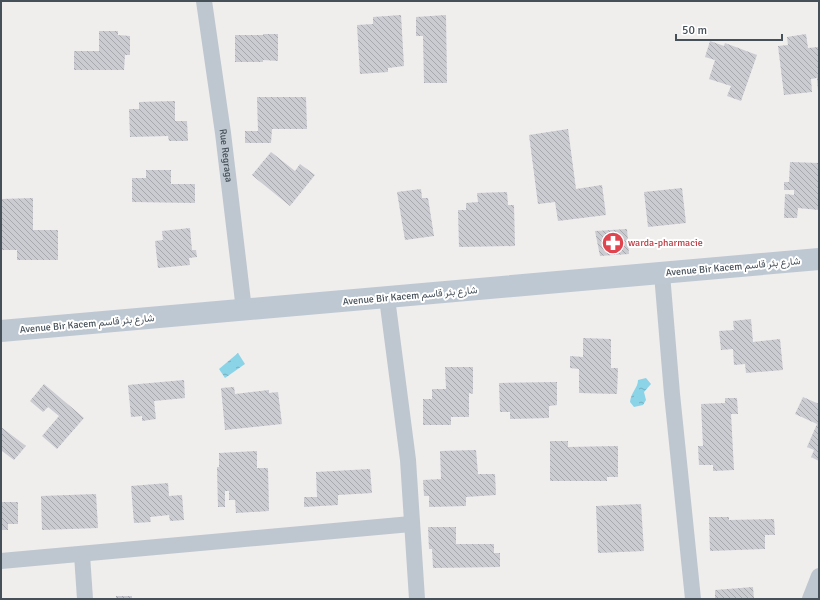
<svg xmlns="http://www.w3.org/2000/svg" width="820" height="600" font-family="Signika,Vazirmatn,sans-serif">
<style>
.water{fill:url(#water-ripples)}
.building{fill:url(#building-back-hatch)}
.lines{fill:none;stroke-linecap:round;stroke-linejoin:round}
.street{stroke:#bec7cf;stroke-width:16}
.secondary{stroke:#bec8d3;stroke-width:22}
.labels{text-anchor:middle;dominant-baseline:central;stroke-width:4;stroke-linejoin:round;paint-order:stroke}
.street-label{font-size:10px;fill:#465059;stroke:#fff}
.health-label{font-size:10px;fill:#be3a42;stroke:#fff;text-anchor:start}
</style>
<defs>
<pattern id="water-ripples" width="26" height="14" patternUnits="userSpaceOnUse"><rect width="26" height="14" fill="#8bd4e8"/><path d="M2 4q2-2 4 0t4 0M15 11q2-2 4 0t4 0" fill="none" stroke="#73aebf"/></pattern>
<pattern id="building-back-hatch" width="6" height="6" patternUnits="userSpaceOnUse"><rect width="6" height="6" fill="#caccd2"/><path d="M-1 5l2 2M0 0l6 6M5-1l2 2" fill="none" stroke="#a6a8ad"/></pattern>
</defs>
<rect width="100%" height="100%" fill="#f0eded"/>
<g class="water">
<path d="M238 353 245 364 225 378 219 369Z"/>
<path d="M646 378 651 384 644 392 646 400 643 405 634 407 630 402C631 392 638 388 638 380Z"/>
</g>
<g class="building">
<path d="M401 15 404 66 388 68V72L360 74 357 25 373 24V17Z"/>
<path d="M446 15 447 83H424L423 36H416V17Z"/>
<path d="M99 31H118V35L130 36V55H125L124 70H74V51H99Z"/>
<path d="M263 34H278V61L263 60V62H235V35H263Z"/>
<path d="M806 34 808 48 819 47V91H818L817 78 811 79 812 92 784 95 778 46 788 45 787 37Z"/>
<path d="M710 41 724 46 725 43 757 55 741 101 727 96 731 86 709 79 715 60 705 57Z"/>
<path d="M257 97H306L307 129H272L271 143H245V131H258Z"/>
<path d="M175 101V121H187L188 141H169L168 136 130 137 129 109H139V102Z"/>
<path d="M568 129 576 189 602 185 606 215 558 221 555 202 538 204 529 135Z"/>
<path d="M271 152 295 171 300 164 315 175 290 206 252 175Z"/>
<path d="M790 162 819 163V210L798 208 797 218H784L785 194 794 195V190H784V182H789Z"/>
<path d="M146 170H171V184H195V203L132 202V178H146Z"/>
<path d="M682 188 686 223 648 227 644 192Z"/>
<path d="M421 189 422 198H428L434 236 405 240 397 192Z"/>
<path d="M507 192 508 205H514L515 246 459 247 458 210H466V203L478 202 477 193Z"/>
<path d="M33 198V230H58V260H17V250H1V199Z"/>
<path d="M190 228 192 250H196L197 257 189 258 190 265 158 268 155 241 163 240 162 231Z"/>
<path d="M627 229 629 254 600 256 595 231Z"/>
<path d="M751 319 753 342 780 339 783 370 746 373 745 364 734 365 733 349 721 350 719 331 734 330 733 321Z"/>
<path d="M583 338 611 339V368H618L617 394 579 393V369L570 368V356L583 357Z"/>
<path d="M445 367H473V394L469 393V417H451V425H423V399H432V389H446Z"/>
<path d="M184 380 185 398 154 401 156 419 142 421V416L131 417 128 385Z"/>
<path d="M557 382V405L549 406V418L510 419V412H500L499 383Z"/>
<path d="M44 384 84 418 57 449 42 436 59 416 48 407 43 412 30 401Z"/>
<path d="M234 387 235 394 269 390V393L278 392 282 424 225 430 221 388Z"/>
<path d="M803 397 819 404V461L811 457 814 450 807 447 817 424 795 414Z"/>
<path d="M725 398H737L738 414H731L734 470 713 471V465H699L698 446H703L701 404 725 403Z"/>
<path d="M1 427 26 446 14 460 2 451 1 453Z"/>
<path d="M550 441H568V447L618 446V477H607V481H550Z"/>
<path d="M476 450 478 474H495L496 495 466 497V506L429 507V496H424L423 480 441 479 440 451Z"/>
<path d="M257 451V468H268L269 511 236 513 235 500H229V491H225V507H218L217 467H219V453Z"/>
<path d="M370 469 372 493 338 495V505L304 507V497H317L316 472Z"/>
<path d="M168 483 169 496 182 495 184 520 170 521 169 515 150 517 151 522 134 523 131 486Z"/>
<path d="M96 494 98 528 42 530 41 496Z"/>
<path d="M1 502H18V524H8V530H1Z"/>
<path d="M641 504 644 551 598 553 596 506Z"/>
<path d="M709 517H729V520L774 519 775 535H765V549L710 551Z"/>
<path d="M428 527H456V544H494V553H500V567L433 568 432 549H429Z"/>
<path d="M753 587 754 599H715V590Z"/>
<rect x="116" y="596" width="16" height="3"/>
</g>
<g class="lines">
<g class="street">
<path id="s1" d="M204 1 223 133 244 310"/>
<path d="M662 274 672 394 693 599"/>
<path d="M387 298 408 460 417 599"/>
<path d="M82 555 85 599"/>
<path d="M1 561 411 524"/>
<path d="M810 599 819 576"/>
</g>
<path class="secondary" d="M1 331 819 259"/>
</g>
<defs>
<g id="pharmacy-disc" transform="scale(1.15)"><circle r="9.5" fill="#e0444e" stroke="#fff"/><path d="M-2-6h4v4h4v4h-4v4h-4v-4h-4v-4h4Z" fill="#fff"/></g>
</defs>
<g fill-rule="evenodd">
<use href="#pharmacy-disc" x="613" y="243"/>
</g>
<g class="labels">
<g class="street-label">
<text stroke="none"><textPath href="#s1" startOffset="156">Rue Regraga</textPath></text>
<text transform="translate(733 267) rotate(-5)">Avenue Bir Kacem شارع بئر قاسم</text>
<text transform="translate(410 296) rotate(-5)">Avenue Bir Kacem شارع بئر قاسم</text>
<text transform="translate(87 324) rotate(-5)">Avenue Bir Kacem شارع بئر قاسم</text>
</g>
<g class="health-label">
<text x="628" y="243">warda-pharmacie</text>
</g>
</g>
<rect width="820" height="600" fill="none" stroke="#465059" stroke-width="4"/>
<path d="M676 34v6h106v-6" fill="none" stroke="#465059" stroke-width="2"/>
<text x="682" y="34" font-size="12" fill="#465059" stroke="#ffffff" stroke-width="3" paint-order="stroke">50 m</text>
</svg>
